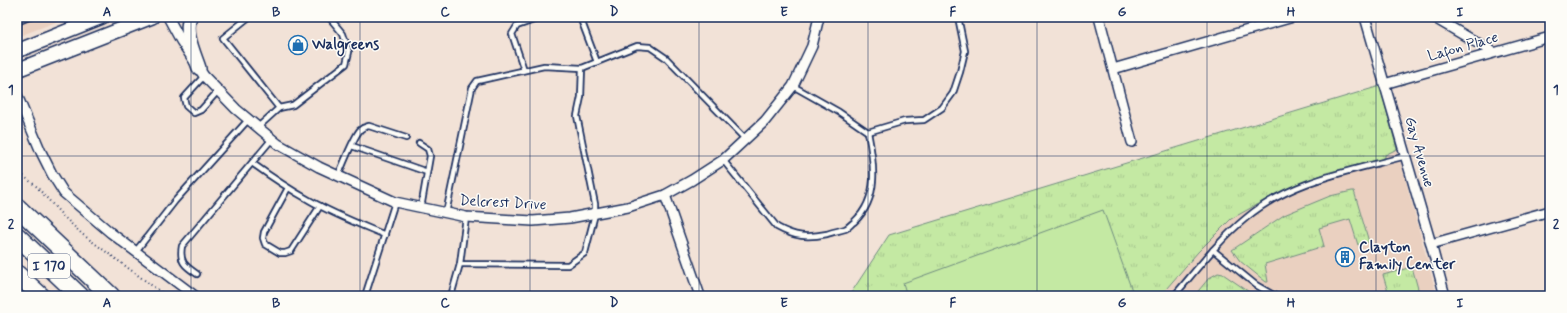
<svg xmlns="http://www.w3.org/2000/svg" width="1567" height="313" font-family="Mynerve,sans-serif">
<style>
.built{fill:#ead0c0}
.grass{fill:url(#grass-tufts);stroke:#708c80}
.pitch{fill:#c4e9a3;stroke:#708c80}
.lines{fill:none;stroke-linecap:round;stroke-linejoin:round}
.service-casing{stroke:#1b2f5e;stroke-width:8}
.minor-casing{stroke:#1b2f5e;stroke-width:12}
.secondary-casing{stroke:#1b2f5e;stroke-width:16}
.motorway-casing{stroke:#1b2f5e;stroke-width:20}
.path{stroke:#1b2f5e;stroke-width:2;stroke-dasharray:1 3;stroke-linecap:butt}
.service{stroke:#fdfcf7;stroke-width:4.5}
.minor{stroke:#fdfcf7;stroke-width:9}
.secondary{stroke:#fdfcf7;stroke-width:13}
.motorway{stroke:#fdfcf7;stroke-width:17}
.grid{fill:none;stroke:#1b2f5e;stroke-width:1;stroke-opacity:0.55}
.labels{text-anchor:middle;dominant-baseline:central;stroke-width:3;stroke-linejoin:round;paint-order:stroke}
.shield{fill:#fdfcf7;stroke:#5f6c8c;stroke-width:1}
.shield-label{font-size:14px;font-weight:bold;fill:#1b2f5e}
.poi-label{font-size:15px;font-weight:bold;fill:#1b2f5e;stroke:#fdfcf7;text-anchor:start}
.street-label{font-size:15px;fill:#1b2f5e;stroke:#fdfcf7}
.neatline{fill:none;stroke:#1b2f5e;stroke-width:1.5}
.grid-label{font-size:13px;text-anchor:middle;font-weight:bold;fill:#1b2f5e}
</style>
<defs>
<pattern id="grass-tufts" width="24" height="20" patternUnits="userSpaceOnUse"><rect width="24" height="20" fill="#c4e9a3"/><path d="M3 7l-1-3M5 7V3M7 7l1-3M15 17l-1-3M17 17v-4M19 17l1-3" fill="none" stroke="#a8c88f"/></pattern>
</defs>
<rect width="100%" height="100%" fill="#f2e2d7"/>
<filter id="ink" filterUnits="userSpaceOnUse"><feTurbulence type="fractalNoise" baseFrequency=".025" numOctaves="2"/><feDisplacementMap in="SourceGraphic" scale="8" xChannelSelector="R" yChannelSelector="G"/><feConvolveMatrix kernelMatrix="1 2 1 2 8 2 1 2 1" color-interpolation-filters="sRGB"/></filter>
<g filter="url(#ink)">
<g class="built">
<path d="M17 17H69L17 37Z"/>
<path d="M1380 86 1437 296H849L889 235Z"/>
</g>
<g class="grass">
<path d="M1380 86 1397 149 1385 155V158L1326 173 1274 195 1231 219 1198 252 1160 296H849L889 235Z"/>
<path d="M1352 191H1354L1369 242 1358 245 1350 219 1319 228 1324 246 1265 264 1268 282H1266L1240 261 1232 250 1284 215 1330 196Z"/>
<path d="M1412 267 1420 296H1387L1389 295 1383 275Z"/>
<path d="M1218 273 1223 274 1255 296H1194L1209 278Z"/>
</g>
<path class="pitch" d="M1103 210 1134 296H907L903 283Z"/>
<g class="lines">
<g class="service-casing">
<g id="service">
<path d="M249 17 223 38 279 108 257 128"/>
<path d="M580 17 597 62"/>
<path d="M17 22 29 17"/>
<path d="M524 70 512 34 517 26 542 17"/>
<path d="M204 76 184 98 186 106 194 113 201 110 218 91"/>
<path d="M793 86 839 112 868 132 905 121 924 120 942 108 953 93 960 72 965 51 958 17"/>
<path d="M279 108 293 105 346 64 349 52 343 34 329 17"/>
<path d="M419 143 428 149 430 156 421 208"/>
<path d="M352 146 427 172"/>
<path d="M723 160 777 227C795 237 807 238 827 234 832 232 839 231 845 229 848 228 851 224 854 222 880 198 874 163 868 132"/>
<path d="M252 163C270 176 289 189 309 200 333 214 359 224 385 235"/>
<path d="M338 176C343 165 353 138 360 130 363 127 365 127 369 126L406 138"/>
<path d="M288 188 264 232 263 238 265 244 280 253H285L291 251 320 206"/>
<path d="M446 213 472 88 477 81 544 66 582 68 637 46 650 47 666 58 746 140"/>
<path d="M466 217 460 264 568 265 585 253 595 214V204L577 116 581 97 582 68"/>
<path d="M1213 250 1256 285 1275 296"/>
<path d="M136 251 175 201 248 120"/>
<path d="M197 274C185 266 179 262 182 246L272 139"/>
<path d="M365 296 395 202"/>
<path d="M451 296 460 264"/>
<path d="M1174 296C1197 269 1219 240 1246 218 1291 180 1351 171 1406 156"/>
<path d="M1286 296 1290 295"/>
</g>
</g>
<g class="minor-casing">
<g id="minor">
<path d="M168 17 181 41 204 76 236 109 278 144 319 167 395 202 466 217 533 221 570 218 628 207 665 195 692 180 723 160 765 121 793 86 812 46 819 17"/>
<path d="M1099 17 1132 142"/>
<path d="M1365 17 1431 244 1445 296"/>
<path d="M1433 17 1493 52"/>
<path d="M1113 69 1293 17"/>
<path d="M1384 84 1550 37"/>
<path d="M17 95 41 152 52 174 64 193 111 233 195 296"/>
<path d="M665 195 700 296"/>
<path d="M1431 244 1550 211"/>
</g>
</g>
<g class="secondary-casing">
<g id="secondary">
<path d="M190 17C184 33 194 53 199 68"/>
<path d="M17 51 102 17"/>
<path d="M17 70 152 17"/>
</g>
</g>
<g class="motorway-casing">
<g id="motorway">
<path d="M17 207 111 296"/>
<path d="M17 236 80 296"/>
<path d="M17 274 41 296"/>
</g>
</g>
<path class="path" d="M17 171 36 186 63 216 82 234 166 296"/>
<use href="#service" class="service"/>
<use href="#minor" class="minor"/>
<use href="#secondary" class="secondary"/>
<use href="#motorway" class="motorway"/>
</g>
</g>
<path class="grid" d="M191 17V296M360 17V296M530 17V296M699 17V296M868 17V296M1037 17V296M1207 17V296M1376 17V296M17 156H1550"/>
<defs>
<g id="shop-ring" transform="scale(1)"><circle r="9.5" fill="#fdfcf7" stroke="#1f6fb2" stroke-width="1.5"/><path d="M-5-2.5h2.3a2.7 3.5 0 0 1 5.4 0H5L5.5 6h-11ZM-1.5-2.5h3a1.5 2.3 0 0 0-3 0Z" fill="#1f6fb2"/></g>
<g id="building-ring" transform="scale(1)"><circle r="9.5" fill="#fdfcf7" stroke="#1f6fb2" stroke-width="1.5"/><path d="M-4-6H4V6H1V3H-1V6H-4ZM-2.5-4.3h1.7v1.8h-1.7ZM.8-4.3h1.7v1.8H.8ZM-2.5-1h1.7V.8h-1.7ZM.8-1h1.7V.8H.8Z" fill="#1f6fb2"/></g>
</defs>
<g fill-rule="evenodd">
<use href="#shop-ring" x="298" y="45"/>
<use href="#building-ring" x="1345" y="257"/>
</g>
<g class="labels">
<rect class="shield" x="28" y="254" width="42" height="24" rx="3"/>
<g class="shield-label">
<text x="49" y="266">I 170</text>
</g>
<g class="poi-label">
<text x="312" y="45">Walgreens</text>
<text x="1359" y="248">Clayton<tspan x="1359" dy="17">Family Center</tspan></text>
</g>
<g class="street-label">
<text transform="translate(1463 47) rotate(-16)">Lafon Place</text>
<text transform="translate(1419 152) rotate(74)">Gay Avenue</text>
<text transform="translate(503 203) rotate(3)">Delcrest Drive</text>
</g>
</g>
<rect width="1567" height="313" fill="none" stroke="#fdfcf7" stroke-width="44"/>
<rect x="22" y="22" width="1523" height="269" class="neatline"/>
<g class="grid-label">
<text x="107" y="16">A</text>
<text x="276" y="16">B</text>
<text x="445" y="16">C</text>
<text x="614" y="16">D</text>
<text x="784" y="16">E</text>
<text x="953" y="16">F</text>
<text x="1122" y="16">G</text>
<text x="1291" y="16">H</text>
<text x="1460" y="16">I</text>
<text x="11" y="94">1</text>
<text x="1556" y="94">1</text>
<text x="11" y="228">2</text>
<text x="1556" y="228">2</text>
<text x="107" y="307">A</text>
<text x="276" y="307">B</text>
<text x="445" y="307">C</text>
<text x="614" y="307">D</text>
<text x="784" y="307">E</text>
<text x="953" y="307">F</text>
<text x="1122" y="307">G</text>
<text x="1291" y="307">H</text>
<text x="1460" y="307">I</text>
</g>
</svg>
